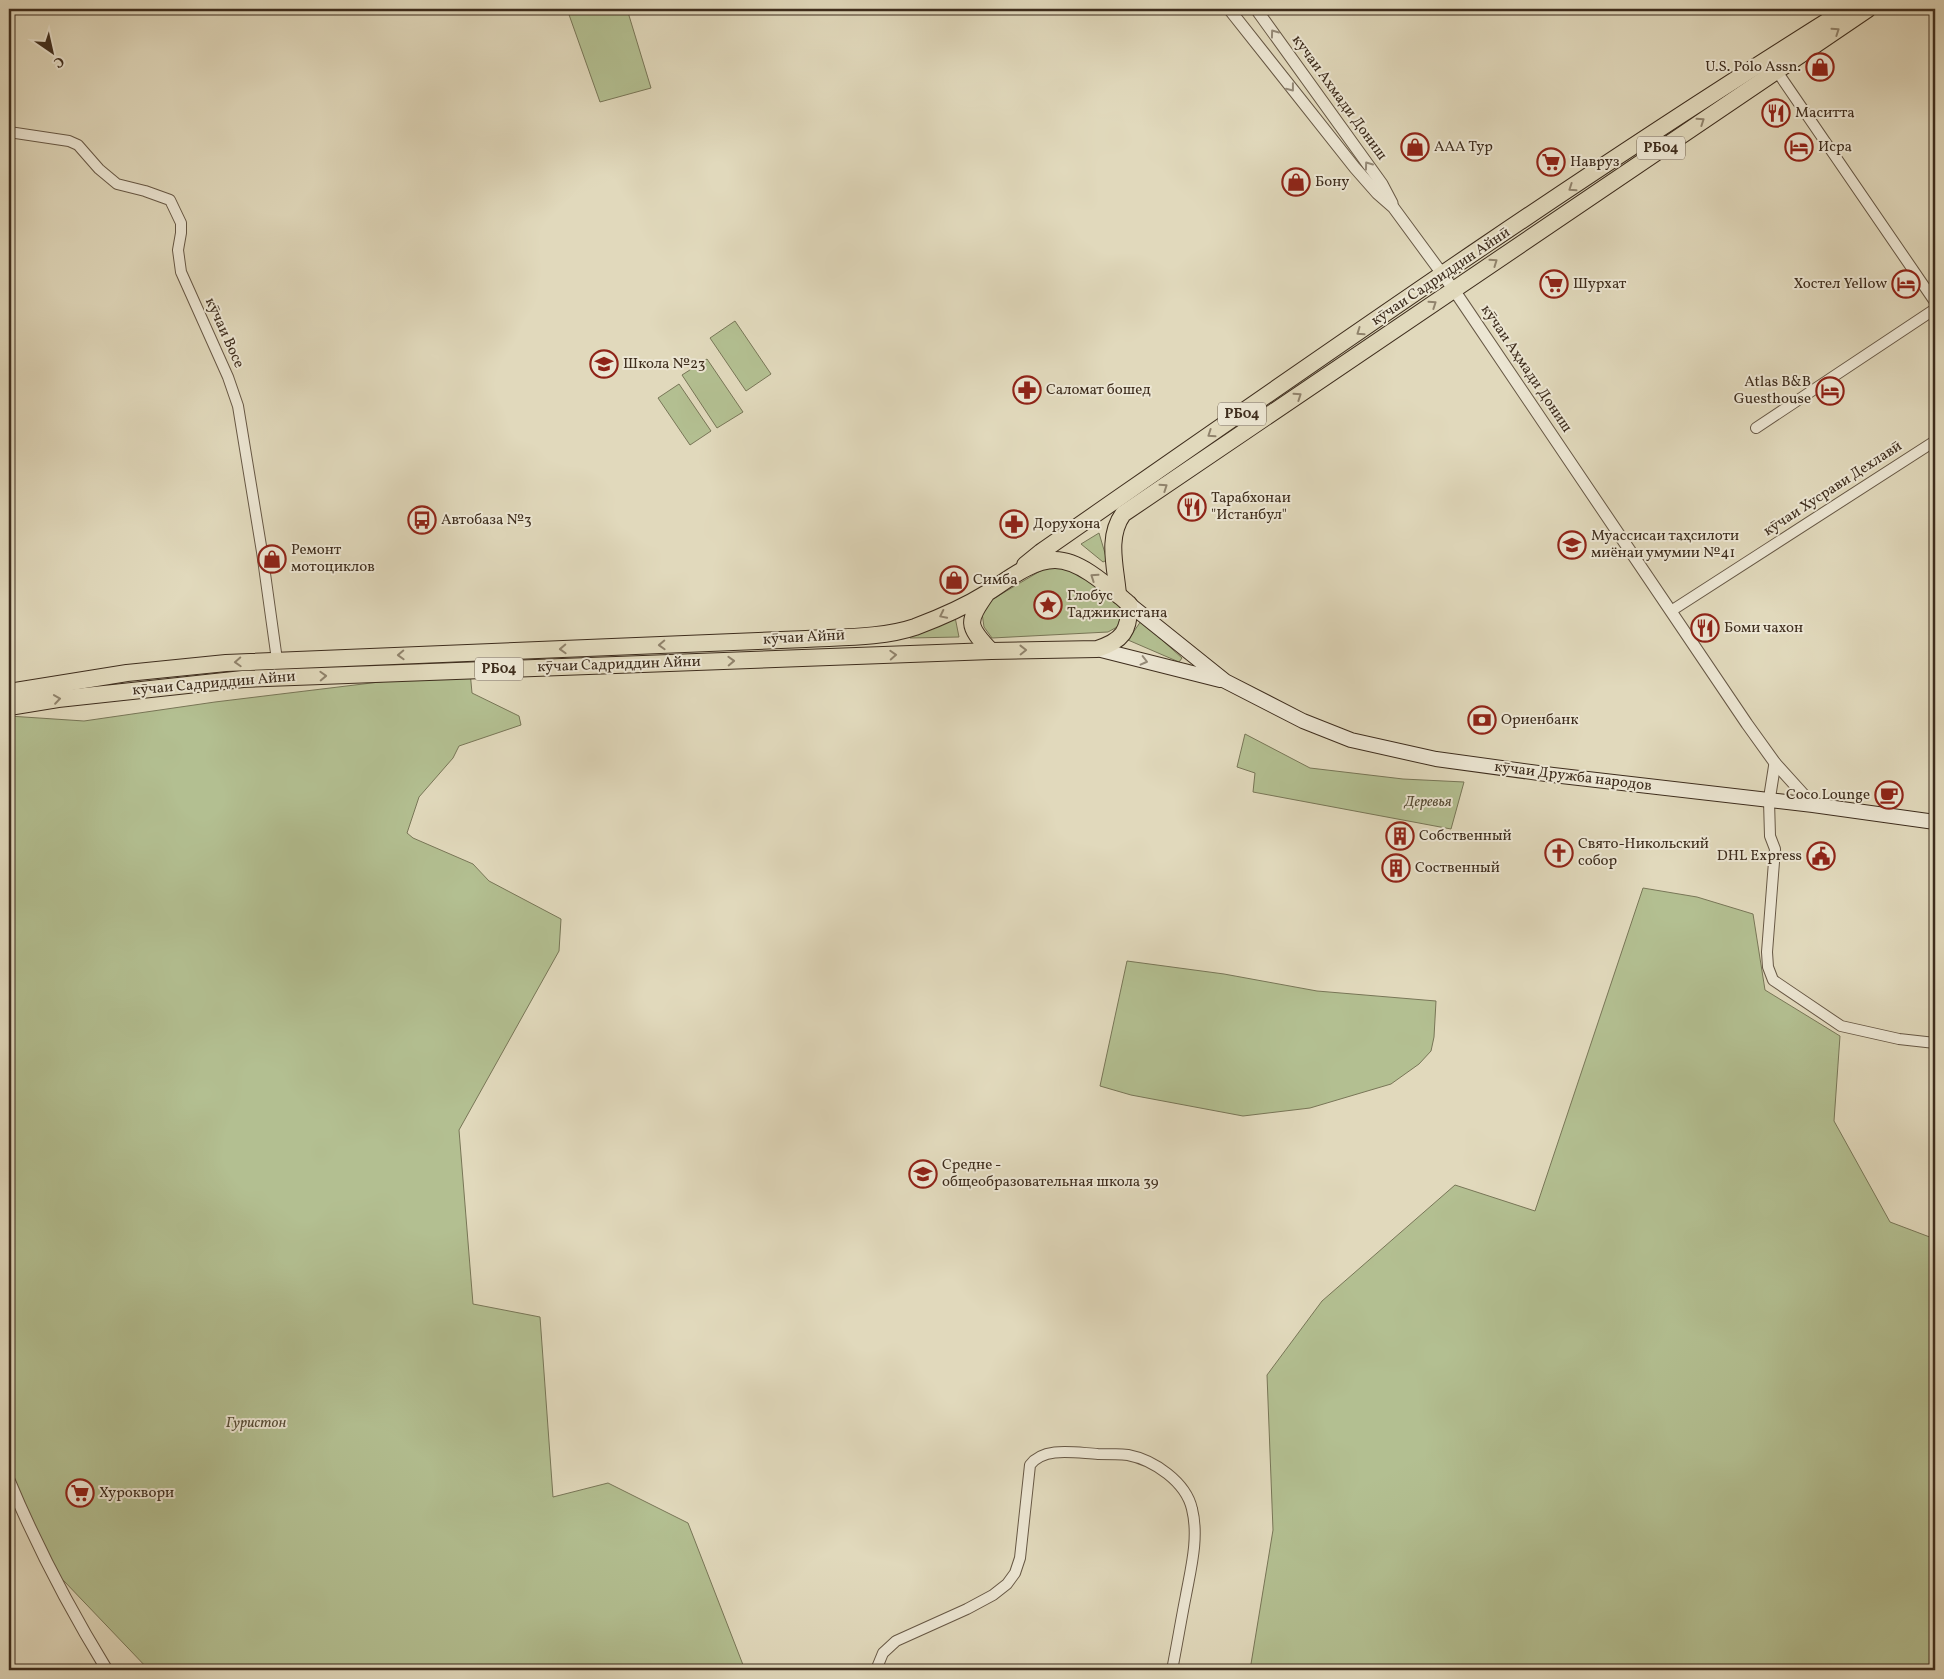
<svg xmlns="http://www.w3.org/2000/svg" width="1944" height="1679" font-family="Vollkorn,serif">
<style>
.green{fill:#b3bf91;stroke:#787657}
.lines{fill:none;stroke-linecap:round;stroke-linejoin:round}
.minor-casing{stroke:#675845;stroke-width:12}
.tertiary-casing{stroke:#675845;stroke-width:13}
.secondary-casing{stroke:#3e2d1d;stroke-width:16}
.trunk-casing{stroke:#3e2d1d;stroke-width:18}
.minor{stroke:#ece6d3;stroke-width:10}
.tertiary{stroke:#ece6d3;stroke-width:11}
.secondary{stroke:#ece6d3;stroke-width:14}
.trunk{stroke:#e1d9bc;stroke-width:16}
.oneway{stroke:#90836c}
.oneway2{stroke:#958a78}
.labels{text-anchor:middle;dominant-baseline:central;stroke-width:4;stroke-linejoin:round;paint-order:stroke}
.shield{fill:#ece6d3;stroke:#726454;stroke-width:1}
.shield-label{font-size:14px;font-weight:bold;fill:#3e2d1d}
.poi-label{font-size:15px;fill:#3e2d1d;stroke:#ece6d3;text-anchor:start}
.street-label{font-size:15px;fill:#3e2d1d;stroke:#ece6d3}
.park-label{font-size:15px;font-style:italic;fill:#554a34;stroke:#ece6d3}
</style>
<rect width="100%" height="100%" fill="#e1d9bc"/>
<filter id="stains"><feTurbulence type="fractalNoise" baseFrequency=".004" numOctaves="4"/><feColorMatrix values="0 0 0 0 .2 0 0 0 0 .09 0 0 0 0 .02 0 0 0 .5 -.17"/></filter>
<radialGradient id="worn" r=".72"><stop offset=".6" stop-color="#630" stop-opacity="0"/><stop offset="1" stop-color="#630" stop-opacity=".3"/></radialGradient>
<g class="green">
<path d="M567 9H627L651 88 600 102Z"/>
<path d="M735 321 771 374 746 391 710 338Z"/>
<path d="M707 359 743 412 717 428 682 375Z"/>
<path d="M679 384 711 431 690 445 658 398Z"/>
<path d="M1099 533 1107 560 1103 562 1081 544Z"/>
<path d="M1047 567 1075 570 1119 605 1121 616 1117 627 1108 632 992 638 984 627 981 606Z"/>
<path d="M955 617 959 637 910 638 909 634Z"/>
<path d="M1141 621 1182 658 1179 662 1128 640Z"/>
<path d="M470 671 472 693 519 716 521 725 459 746 453 758 419 797 407 833 413 838 473 864 489 881 561 919 559 951 459 1130 473 1304 540 1317 553 1497 608 1483 688 1523 745 1670H149L42 1558 9 1479V716L84 721 215 702Z"/>
<path d="M1245 734 1310 768 1403 779 1464 782 1451 829 1253 792 1255 773 1237 767Z"/>
<path d="M1643 888 1697 897 1753 914 1765 990 1840 1036 1834 1121 1890 1222 1935 1239V1670H1250L1273 1530 1267 1375 1322 1301 1455 1185 1535 1211Z"/>
<path d="M1127 961 1224 974 1317 991 1436 1001 1434 1037 1431 1051 1419 1064 1391 1084 1310 1108 1243 1116 1131 1095 1100 1086Z"/>
</g>
<g class="lines">
<g class="minor-casing">
<g id="minor">
<path d="M1774 67 1935 302"/>
<path d="M9 132 69 141 78 145 99 169 117 184 145 191 170 200 181 223V233L178 250 181 272 228 377 238 406 262 552 277 660"/>
<path d="M1756 428 1935 309"/>
<path d="M1671 611 1935 441"/>
<path d="M1769 801 1770 836 1775 849 1767 952 1768 967 1773 980 1841 1026 1899 1039 1935 1043"/>
<path d="M876 1670 883 1653 896 1641 967 1609 993 1595 1007 1584 1015 1573 1020 1558 1030 1465C1044 1446 1076 1453 1098 1454 1108 1454 1118 1454 1128 1455 1154 1460 1186 1482 1192 1509 1199 1537 1191 1568 1186 1595 1181 1620 1177 1645 1172 1670"/>
</g>
</g>
<g class="tertiary-casing">
<g id="tertiary">
<path d="M1229 9 1355 168 1377 193 1393 207 1454 290 1747 724 1775 763 1813 805"/>
<path d="M1256 9 1382 184 1392 203"/>
<path d="M1769 801 1775 763"/>
<path d="M9 1480C37 1547 69 1608 107 1670"/>
</g>
</g>
<g class="secondary-casing">
<g id="secondary">
<path d="M1129 604 1225 681 1303 721 1351 740 1436 759 1553 775 1813 805 1935 822"/>
<path d="M1097 649 1220 680"/>
</g>
</g>
<g class="trunk-casing">
<g id="trunk">
<path d="M1025 565 1041 552C1307 367 1572 180 1847 9"/>
<path d="M1118 595C1116 568 1106 538 1123 514L1868 9"/>
<path d="M9 692 127 673 226 663 806 639C840 637 883 638 915 627 939 618 966 606 987 593 1006 581 1031 560 1055 560 1081 560 1110 588 1129 604 1130 631 1122 641 1097 649L991 651C966 625 967 622 987 593"/>
<path d="M9 707 58 699 243 679 991 651"/>
</g>
</g>
<use href="#minor" class="minor"/>
<use href="#tertiary" class="tertiary"/>
<use href="#secondary" class="secondary"/>
<use href="#trunk" class="trunk"/>
</g>
<defs><path id="oneway-chevron" d="M-2-3.5L2.5 0L-2 3.5" fill="none" stroke-width="1.6" stroke-linecap="round" stroke-linejoin="round" transform="scale(1.25)"/></defs>
<g class="oneway">
<use href="#oneway-chevron" transform="translate(1836 31) rotate(-34)"/>
<use href="#oneway-chevron" transform="translate(1701 121) rotate(-34)"/>
<use href="#oneway-chevron" transform="translate(1572 188) rotate(146)"/>
<use href="#oneway-chevron" transform="translate(1494 262) rotate(-35)"/>
<use href="#oneway-chevron" transform="translate(1433 304) rotate(-34)"/>
<use href="#oneway-chevron" transform="translate(1360 332) rotate(145)"/>
<use href="#oneway-chevron" transform="translate(1298 396) rotate(-34)"/>
<use href="#oneway-chevron" transform="translate(1211 434) rotate(146)"/>
<use href="#oneway-chevron" transform="translate(1164 487) rotate(-34)"/>
<use href="#oneway-chevron" transform="translate(1094 577) rotate(-146)"/>
<use href="#oneway-chevron" transform="translate(943 615) rotate(154)"/>
<use href="#oneway-chevron" transform="translate(662 645) rotate(178)"/>
<use href="#oneway-chevron" transform="translate(563 649) rotate(178)"/>
<use href="#oneway-chevron" transform="translate(1023 650) rotate(-1)"/>
<use href="#oneway-chevron" transform="translate(401 655) rotate(178)"/>
<use href="#oneway-chevron" transform="translate(893 655) rotate(-3)"/>
<use href="#oneway-chevron" transform="translate(731 661) rotate(-2)"/>
<use href="#oneway-chevron" transform="translate(238 662) rotate(177)"/>
<use href="#oneway-chevron" transform="translate(323 676) rotate(-2)"/>
<use href="#oneway-chevron" transform="translate(57 699) rotate(-8)"/>
</g>
<g class="oneway2">
<use href="#oneway-chevron" transform="translate(1274 33) rotate(-126)"/>
<use href="#oneway-chevron" transform="translate(1291 88) rotate(52)"/>
<use href="#oneway-chevron" transform="translate(1368 165) rotate(-126)"/>
<use href="#oneway-chevron" transform="translate(1144 661) rotate(14)"/>
</g>
<defs>
<g id="shop-ring" transform="scale(1.4375)"><circle r="9.5" fill="#ece6d3" stroke="#8f2418" stroke-width="1.5"/><path d="M-5-2.5h2.3a2.7 3.5 0 0 1 5.4 0H5L5.5 6h-11ZM-1.5-2.5h3a1.5 2.3 0 0 0-3 0Z" fill="#8f2418"/></g>
<g id="restaurant-ring" transform="scale(1.4375)"><circle r="9.5" fill="#ece6d3" stroke="#8f2418" stroke-width="1.5"/><path d="M-5-6h1v4h1v-4h1v4h1v-4h1v5L-1.5 .5V6h-2V.5L-5-1ZM5-6V6H3V1.5H1.5Q1.5-4 5-6Z" fill="#8f2418"/></g>
<g id="hotel-ring" transform="scale(1.4375)"><circle r="9.5" fill="#ece6d3" stroke="#8f2418" stroke-width="1.5"/><path d="M-6-4.5h1.5V1H6V5H4.5V3h-9V5H-6ZM-4 0a1.8 1.8 0 1 1 3.6 0ZM.5 0V-2.5h3Q6-2.5 6 0Z" fill="#8f2418"/></g>
<g id="supermarket-ring" transform="scale(1.4375)"><circle r="9.5" fill="#ece6d3" stroke="#8f2418" stroke-width="1.5"/><path d="M-6-5.5h2.5l.6 2H6L4.5 2H-2.5L-4.4-4H-6ZM-1.5 3.2a1.3 1.3 0 1 0 .1 0ZM3 3.2a1.3 1.3 0 1 0 .1 0Z" fill="#8f2418"/></g>
<g id="school-ring" transform="scale(1.4375)"><circle r="9.5" fill="#ece6d3" stroke="#8f2418" stroke-width="1.5"/><path d="M0-5L7-2L0 1L-7-2ZM-4 1L0 2.5L4 1V4Q0 6-4 4Z" fill="#8f2418"/></g>
<g id="pharmacy-ring" transform="scale(1.4375)"><circle r="9.5" fill="#ece6d3" stroke="#8f2418" stroke-width="1.5"/><path d="M-2-6h4v4h4v4h-4v4h-4v-4h-4v-4h4Z" fill="#8f2418"/></g>
<g id="bus-ring" transform="scale(1.4375)"><circle r="9.5" fill="#ece6d3" stroke="#8f2418" stroke-width="1.5"/><path d="M-5-6H5V4H4V6H2V4H-2V6H-4V4H-5ZM-3.5-4V0h7V-4ZM-3.5 1.2v1.5H-2V1.2ZM2 1.2v1.5H3.5V1.2Z" fill="#8f2418"/></g>
<g id="sight-ring" transform="scale(1.4375)"><circle r="9.5" fill="#ece6d3" stroke="#8f2418" stroke-width="1.5"/><path d="M0-6L1.8-2.2L6-1.7L2.9 1.2L3.7 5.4L0 3.3L-3.7 5.4L-2.9 1.2L-6-1.7L-1.8-2.2Z" fill="#8f2418"/></g>
<g id="bank-ring" transform="scale(1.4375)"><circle r="9.5" fill="#ece6d3" stroke="#8f2418" stroke-width="1.5"/><path d="M-6-4H6V4H-6ZM0-2.3a2.3 2.3 0 1 0 0 4.6a2.3 2.3 0 1 0 0-4.6Z" fill="#8f2418"/></g>
<g id="cafe-ring" transform="scale(1.4375)"><circle r="9.5" fill="#ece6d3" stroke="#8f2418" stroke-width="1.5"/><path d="M-5.5-4.5H6V0H3Q3 3.5 0 3.5H-2.5Q-5.5 3.5-5.5 0ZM3-3.2v2h1.7v-2ZM-6 4.5H4V6H-6Z" fill="#8f2418"/></g>
<g id="building-ring" transform="scale(1.4375)"><circle r="9.5" fill="#ece6d3" stroke="#8f2418" stroke-width="1.5"/><path d="M-4-6H4V6H1V3H-1V6H-4ZM-2.5-4.3h1.7v1.8h-1.7ZM.8-4.3h1.7v1.8H.8ZM-2.5-1h1.7V.8h-1.7ZM.8-1h1.7V.8H.8Z" fill="#8f2418"/></g>
<g id="church-ring" transform="scale(1.4375)"><circle r="9.5" fill="#ece6d3" stroke="#8f2418" stroke-width="1.5"/><path d="M-1.2-6h2.4v3.5h3.3v2.4h-3.3V6h-2.4V-.1h-3.3v-2.4h3.3Z" fill="#8f2418"/></g>
<g id="civic-ring" transform="scale(1.4375)"><circle r="9.5" fill="#ece6d3" stroke="#8f2418" stroke-width="1.5"/><path d="M-.6-6.5H3V-4.5H.6V-3L4-1V1h2V6H-6V1h2V-1L-.6-3ZM-1.2 2.5V6h2.4V2.5Z" fill="#8f2418"/></g>
</defs>
<g fill-rule="evenodd">
<use href="#shop-ring" x="1820" y="67"/>
<use href="#restaurant-ring" x="1776" y="113"/>
<use href="#shop-ring" x="1415" y="147"/>
<use href="#hotel-ring" x="1799" y="147"/>
<use href="#supermarket-ring" x="1551" y="162"/>
<use href="#shop-ring" x="1296" y="182"/>
<use href="#supermarket-ring" x="1554" y="284"/>
<use href="#hotel-ring" x="1906" y="284"/>
<use href="#school-ring" x="604" y="364"/>
<use href="#pharmacy-ring" x="1027" y="390"/>
<use href="#hotel-ring" x="1830" y="391"/>
<use href="#restaurant-ring" x="1192" y="507"/>
<use href="#bus-ring" x="422" y="520"/>
<use href="#pharmacy-ring" x="1014" y="524"/>
<use href="#school-ring" x="1572" y="545"/>
<use href="#shop-ring" x="272" y="559"/>
<use href="#shop-ring" x="954" y="580"/>
<use href="#sight-ring" x="1048" y="605"/>
<use href="#restaurant-ring" x="1705" y="628"/>
<use href="#bank-ring" x="1482" y="720"/>
<use href="#cafe-ring" x="1889" y="795"/>
<use href="#building-ring" x="1400" y="836"/>
<use href="#church-ring" x="1559" y="853"/>
<use href="#civic-ring" x="1821" y="856"/>
<use href="#building-ring" x="1396" y="868"/>
<use href="#school-ring" x="923" y="1174"/>
<use href="#supermarket-ring" x="80" y="1493"/>
</g>
<g class="labels">
<g class="shield">
<rect x="1637" y="136.5" width="48" height="23" rx="4"/>
<rect x="1218" y="402.5" width="48" height="23" rx="4"/>
<rect x="475" y="657.5" width="48" height="23" rx="4"/>
</g>
<g class="shield-label">
<text x="1661" y="148">РБ04</text>
<text x="1242" y="414">РБ04</text>
<text x="499" y="669">РБ04</text>
</g>
<g class="poi-label">
<text x="1801" y="67" text-anchor="end">U.S. Polo Assn.</text>
<text x="1795" y="113">Маситта</text>
<text x="1434" y="147">ААА Тур</text>
<text x="1818" y="147">Исра</text>
<text x="1570" y="162">Навруз</text>
<text x="1315" y="182">Бону</text>
<text x="1573" y="284">Шурхат</text>
<text x="1887" y="284" text-anchor="end">Хостел Yellow</text>
<text x="623" y="364">Школа №23</text>
<text x="1811" y="382" text-anchor="end">Atlas B&amp;B<tspan x="1811" dy="17">Guesthouse</tspan></text>
<text x="1046" y="390">Саломат бошед</text>
<text x="1211" y="498">Тарабхонаи<tspan x="1211" dy="17">"Истанбул"</tspan></text>
<text x="441" y="520">Автобаза №3</text>
<text x="1033" y="524">Дорухона</text>
<text x="1591" y="536">Муассисаи таҳсилоти<tspan x="1591" dy="17">миёнаи умумии №41</tspan></text>
<text x="291" y="550">Ремонт<tspan x="291" dy="17">мотоциклов</tspan></text>
<text x="973" y="580">Симба</text>
<text x="1067" y="596">Глобус<tspan x="1067" dy="17">Таджикистана</tspan></text>
<text x="1724" y="628">Боми чахон</text>
<text x="1501" y="720">Ориенбанк</text>
<text x="1870" y="795" text-anchor="end">Coco Lounge</text>
<text x="1419" y="836">Собственный</text>
<text x="1578" y="844">Свято-Никольский<tspan x="1578" dy="17">собор</tspan></text>
<text x="1802" y="856" text-anchor="end">DHL Express</text>
<text x="1415" y="868">Соственный</text>
<text x="942" y="1165">Средне -<tspan x="942" dy="17">общеобразовательная школа 39</tspan></text>
<text x="99" y="1493">Хуроквори</text>
</g>
<g class="street-label">
<text transform="translate(1339 98) rotate(54)">кучаи Ахмади Дониш</text>
<text transform="translate(1441 277) rotate(-34)">кӯчаи Садриддин Айнӣ</text>
<text transform="translate(224 333) rotate(66)">кӯчаи Восе</text>
<text transform="translate(1526 369) rotate(56)">кӯчаи Аҳмади Дониш</text>
<text transform="translate(1833 489) rotate(-33)">кӯчаи Хусрави Дехлавӣ</text>
<text transform="translate(804 638) rotate(-3)">кӯчаи Айнӣ</text>
<text transform="translate(619 665) rotate(-2)">кӯчаи Садриддин Айни</text>
<text transform="translate(214 684) rotate(-5)">кӯчаи Садриддин Айни</text>
<text transform="translate(1573 777) rotate(7)">кӯчаи Дружба народов</text>
</g>
<g class="park-label">
<text x="1428" y="802">Деревья</text>
<text x="256" y="1423">Гуристон</text>
</g>
</g>
<rect width="1944" height="1679" fill="none" stroke="#e1d9bc" stroke-width="30"/>
<rect x="10" y="10" width="1924" height="1659" fill="none" stroke="#3e2d1d" stroke-width="2.5"/>
<rect x="15" y="15" width="1914" height="1649" fill="none" stroke="#3e2d1d"/>
<g transform="translate(52 52) rotate(146)" stroke="#ece6d3" stroke-width="4" paint-order="stroke">
<path d="M0-4L9 19L0 12L-9 19Z" fill="#3e2d1d"/>
<text y="-8" font-size="14" font-weight="bold" text-anchor="middle" fill="#3e2d1d">С</text>
</g>
<rect width="100%" height="100%" filter="url(#stains)"/>
<rect width="100%" height="100%" fill="url(#worn)"/>
</svg>
